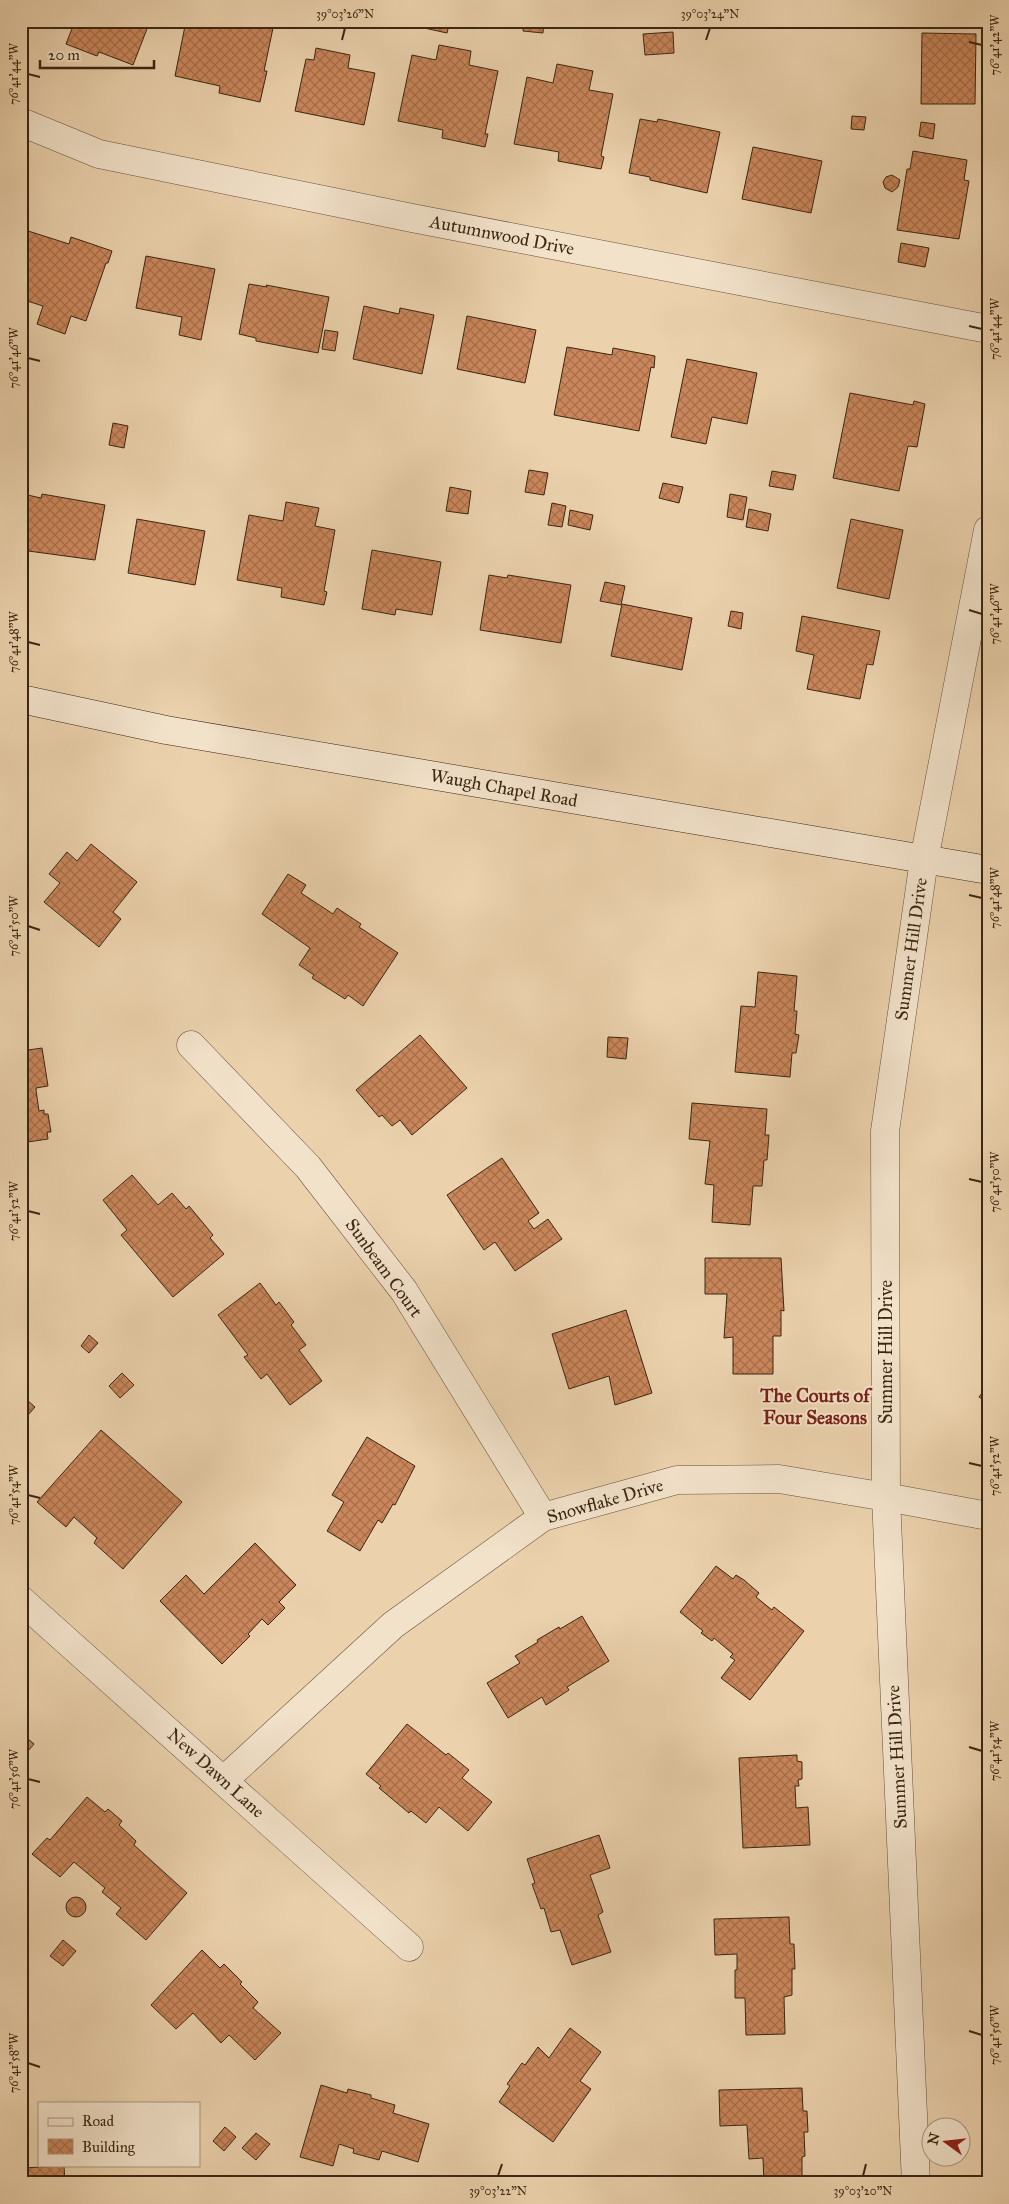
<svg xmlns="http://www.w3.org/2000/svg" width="1009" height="2204" font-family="'IM FELL Great Primer',serif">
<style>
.building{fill:url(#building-cross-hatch);stroke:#3a2612}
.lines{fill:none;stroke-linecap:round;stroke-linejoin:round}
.minor-casing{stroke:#665139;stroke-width:29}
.secondary-casing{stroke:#3a2612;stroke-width:29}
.minor{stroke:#f2e2ca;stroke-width:28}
.secondary{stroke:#f2e2ca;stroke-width:28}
.ticks{fill:none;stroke:#3a2612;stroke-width:2}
.labels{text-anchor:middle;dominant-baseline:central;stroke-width:4;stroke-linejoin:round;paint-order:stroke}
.street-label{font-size:18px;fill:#3a2612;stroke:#f2e2ca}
.neighbourhood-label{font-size:19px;font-weight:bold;fill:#7a1f14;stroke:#f2e2ca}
.neatline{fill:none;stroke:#3a2612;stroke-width:2}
.ticks-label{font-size:12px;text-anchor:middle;fill:#3a2612}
</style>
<defs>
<pattern id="building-cross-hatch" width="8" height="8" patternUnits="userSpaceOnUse" patternTransform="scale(1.25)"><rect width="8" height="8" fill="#cb875b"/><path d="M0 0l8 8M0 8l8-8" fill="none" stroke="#a66e4a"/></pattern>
</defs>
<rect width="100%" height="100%" fill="#ebd2ad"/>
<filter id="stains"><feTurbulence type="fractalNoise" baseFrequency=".004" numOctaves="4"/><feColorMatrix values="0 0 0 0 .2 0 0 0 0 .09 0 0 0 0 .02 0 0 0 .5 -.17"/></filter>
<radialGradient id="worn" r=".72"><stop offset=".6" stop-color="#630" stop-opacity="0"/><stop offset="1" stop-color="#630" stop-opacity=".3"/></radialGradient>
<g class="building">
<path d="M75 21H150L133 65 99 52 97 56 66 44Z"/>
<path d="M186 21H241L273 28 264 71H267L260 102 219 93 220 86 175 76Z"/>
<path d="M406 21H450L447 33 406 24Z"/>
<path d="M524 21H544L543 33 523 31Z"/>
<path d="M770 21H791V26L769 24Z"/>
<path d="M926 21H944V25L926 26Z"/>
<path d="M673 32 674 53 645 55 643 34Z"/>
<path d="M922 33 976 34 975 104H921Z"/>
<path d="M439 45 471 51 469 65 498 71 485 134H488L485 147 442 138 443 130 398 121 412 55 436 60Z"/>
<path d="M316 48 350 55 348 68 375 73 364 125 295 111 306 59 314 60Z"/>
<path d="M557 64 593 71 589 90 613 94 601 156 604 157 601 169 558 161 559 152 514 144 527 77 553 83Z"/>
<path d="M852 116 866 117 864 130 851 129Z"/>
<path d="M640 119 657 122 658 119 720 132 707 193 650 180V177L629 173Z"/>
<path d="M921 122 935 124 933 139 919 136Z"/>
<path d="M753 147 822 161 811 213 742 199Z"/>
<path d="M913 151 967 160 964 180 969 181 959 239 897 230 907 169H910Z"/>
<path d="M892 175 900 180 898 187 892 192 885 188 883 182 886 177Z"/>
<path d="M25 230 69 244 71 237 112 251 108 263H106L86 321 71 316 65 334 37 324 43 306 21 299V241Z"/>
<path d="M901 243 929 248 925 267 898 262Z"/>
<path d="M146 256 215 269 201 340 179 335 182 317 136 308Z"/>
<path d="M249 284 267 287 266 285 329 297 318 353 256 341V338L239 334Z"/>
<path d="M364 306 399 314 400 308 434 315 422 374 353 359Z"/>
<path d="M467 316 536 330 525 383 457 369Z"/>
<path d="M325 330 338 332 335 351 322 349Z"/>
<path d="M567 347 612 355 613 348 655 356 654 368 651 367 639 431 554 415Z"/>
<path d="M687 359 757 373 747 424 712 417 706 444 671 437Z"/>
<path d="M850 393 913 405 914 401 925 404 917 447 908 446 899 491 833 478Z"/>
<path d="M113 423 128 426 124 448 109 445Z"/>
<path d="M529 470 548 473 544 495 525 492Z"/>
<path d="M772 471 796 475 793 490 769 486Z"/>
<path d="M663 483 683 487 679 503 659 498Z"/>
<path d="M450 487 471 491 468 514 446 511Z"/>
<path d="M23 494 41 498 42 494 105 505 95 560 21 550V506Z"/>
<path d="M730 494 747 497 743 520 727 517Z"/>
<path d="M286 502 319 508 315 526 335 530 324 591 327 592 324 605 281 597 282 588 237 580 249 515 283 521Z"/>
<path d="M552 503 566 506 562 527 548 525Z"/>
<path d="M749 509 771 514 768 531 746 527Z"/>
<path d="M570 510 593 515 590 530 568 525Z"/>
<path d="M137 519 205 531 195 585 128 573Z"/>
<path d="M851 519 903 530 889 599 837 588Z"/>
<path d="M372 550 441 562 432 615 396 609 395 615 362 609Z"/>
<path d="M489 575 507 578 508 575 571 585 561 643 480 630Z"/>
<path d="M605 582 625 586 621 605 600 601Z"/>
<path d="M622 604 692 618 682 670 611 656Z"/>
<path d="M731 611 743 613 741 629 728 626Z"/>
<path d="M802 616 880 631 873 665 867 664 860 699 807 689 814 655 796 651Z"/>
<path d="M91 844 137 882 113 912 121 919 99 947 44 902 60 883 49 874 67 852 77 861Z"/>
<path d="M288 874 306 885 301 893 333 914 337 908 361 924 359 927 398 953 363 1006 348 995 345 999 312 978 314 975 299 965 310 948 262 914Z"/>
<path d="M758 972 797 976 794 1011H797L795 1034 799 1035 796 1053H792L790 1077 735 1072 741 1006 755 1007Z"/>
<path d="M420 1035 467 1088 412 1135 400 1120 392 1126 382 1115 379 1117 356 1090Z"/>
<path d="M608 1037 628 1038 626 1059 607 1057Z"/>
<path d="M42 1048 48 1086 36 1088V1090L39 1111 44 1110V1114H48L51 1132H47L48 1139 21 1143V1051Z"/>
<path d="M988 1067V1102L983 1101Z"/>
<path d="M692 1103 767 1109 765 1135H769L767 1160H764L762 1186H753L750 1225 712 1222 714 1185 705 1184 710 1141 689 1139Z"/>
<path d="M502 1158 539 1213 528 1221 534 1229 548 1219 562 1239 515 1271 495 1242 484 1250 447 1195Z"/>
<path d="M132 1175 158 1205 172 1193 186 1209 189 1206 213 1235 210 1238 224 1254 173 1297 121 1235 127 1230 103 1200Z"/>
<path d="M705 1258H781L784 1311 781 1310V1336H773V1374H733V1337L724 1338 727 1294H705Z"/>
<path d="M260 1283 276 1305 279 1302 294 1322 291 1325 306 1345 299 1350 322 1381 290 1405 267 1374 261 1379 244 1357 248 1355 218 1315Z"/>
<path d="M626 1310 652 1393 615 1405 609 1376 569 1389 552 1334Z"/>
<path d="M89 1335 98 1343 89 1353 81 1346Z"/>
<path d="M122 1373 134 1385 120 1398 109 1386Z"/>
<path d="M988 1385V1403L979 1397Z"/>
<path d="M21 1395 35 1407 21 1423Z"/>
<path d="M101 1430 182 1502 123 1569 94 1543 97 1538 74 1517 66 1527 37 1502Z"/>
<path d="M367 1437 415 1466 395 1505 393 1504 382 1523 378 1520 360 1551 327 1531 344 1502 332 1495Z"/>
<path d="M255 1543 296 1585 279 1602 285 1608 268 1625 262 1619 248 1634 250 1636 222 1664 160 1601 186 1575 204 1594Z"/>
<path d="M716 1566 733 1579 736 1575 744 1580 759 1593 756 1597 772 1610 774 1607 804 1631 750 1700 721 1678 735 1660 730 1657 733 1654 714 1638 712 1641 701 1633 703 1631 680 1612Z"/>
<path d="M582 1616 609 1661 567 1687 569 1690 546 1705 542 1697 508 1718 487 1683 520 1663 515 1656 538 1642 537 1640 559 1627 560 1629Z"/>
<path d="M986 1683H988L987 1708 986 1697Z"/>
<path d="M407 1724 446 1755 448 1753 469 1770 462 1778 492 1802 468 1831 439 1807 426 1823 411 1811 409 1813 379 1788 381 1786 366 1774Z"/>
<path d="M21 1733 34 1744 21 1759Z"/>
<path d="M797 1755V1761L802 1762V1779L798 1780 799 1786H795L796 1808 808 1807 810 1845 743 1848 739 1758Z"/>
<path d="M87 1797 105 1812 108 1809 122 1821 119 1825 136 1841 134 1845 187 1893 146 1940 116 1914 121 1908 102 1892 105 1888 74 1862 60 1877 32 1854 47 1838 50 1840Z"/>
<path d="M599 1835 610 1868 590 1875 603 1912 598 1915 611 1952 572 1965 560 1930 551 1932 544 1908 541 1909 532 1884 535 1883 527 1859Z"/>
<circle cx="76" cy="1907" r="10"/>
<path d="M789 1917 790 1944H794L795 1969H792V1995L784 1997 785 2034 746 2035 745 1998H735V1970H737V1954L715 1955 714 1919Z"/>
<path d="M63 1940 76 1951 63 1966 50 1956Z"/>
<path d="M202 1950 220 1968 224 1964 242 1982 240 1984 258 2002 253 2008 281 2033 255 2060 229 2035 221 2043 193 2013 176 2029 151 2005Z"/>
<path d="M570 2028 601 2052 580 2081 591 2089 553 2142 499 2102 510 2086 507 2084 522 2063 525 2065 538 2047 549 2058Z"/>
<path d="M321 2085 347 2093 348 2089 371 2095V2098L395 2105 393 2113 429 2124 418 2162 382 2151 379 2160 353 2153 354 2149 339 2144 333 2166 300 2157Z"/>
<path d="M802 2088 803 2111H807L808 2132H804L805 2156 802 2157V2183H764L763 2158 749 2159 747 2125 720 2126 719 2090Z"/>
<path d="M225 2127 236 2137 224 2151 213 2141Z"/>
<path d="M256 2133 270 2144 256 2160 242 2148Z"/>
<path d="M64 2166 65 2183H21V2168Z"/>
</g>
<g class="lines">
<g class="minor-casing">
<g id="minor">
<path d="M21 122 99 154 412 218 988 329"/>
<path d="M191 1045 308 1167 404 1291 543 1517"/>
<path d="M21 1600 409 1947"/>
<path d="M224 1780 393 1625 543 1517 677 1480 779 1479 886 1497 988 1516"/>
<path d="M916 2183 886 1497 885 1131 924 860 988 530"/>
</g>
</g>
<g class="secondary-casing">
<path id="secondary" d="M21 699 166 730 988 870"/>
</g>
<use href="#minor" class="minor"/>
<use href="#secondary" class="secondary"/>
</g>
<path class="ticks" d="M342 40 345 28M706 40 710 28M969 42 982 45M28 74 40 77M969 326 982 329M28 358 40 361M969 610 982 614M28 642 40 645M969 895 982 898M28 926 40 930M969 1179 982 1182M28 1211 40 1214M969 1463 982 1466M28 1495 40 1498M969 1747 982 1751M28 1779 40 1782M969 2031 982 2035M28 2063 40 2067M498 2176 502 2164M863 2176 866 2164"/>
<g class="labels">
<g class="street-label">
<text transform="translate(502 235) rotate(11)">Autumnwood Drive</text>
<text transform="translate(504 788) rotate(10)">Waugh Chapel Road</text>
<text transform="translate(911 949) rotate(-82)">Summer Hill Drive</text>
<text transform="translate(384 1268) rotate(54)">Sunbeam Court</text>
<text transform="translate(886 1352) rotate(-90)">Summer Hill Drive</text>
<text transform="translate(605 1501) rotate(-16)">Snowflake Drive</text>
<text transform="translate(897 1757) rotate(-93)">Summer Hill Drive</text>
<text transform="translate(216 1773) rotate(42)">New Dawn Lane</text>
</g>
<g class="neighbourhood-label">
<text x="815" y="1395">The Courts of<tspan x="815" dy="22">Four Seasons</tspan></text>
</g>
</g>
<rect width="1009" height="2204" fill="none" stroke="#ebd2ad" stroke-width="55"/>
<rect x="38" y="2102" width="162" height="65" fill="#f2e2ca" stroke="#a89780"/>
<rect x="48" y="2118" width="25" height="8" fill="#f2e2ca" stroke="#a89780"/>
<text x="82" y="2126" font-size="15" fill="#3a2612">Road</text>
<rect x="48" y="2139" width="25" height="15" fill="url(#building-cross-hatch)" stroke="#a89780"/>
<text x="82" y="2152" font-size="15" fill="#3a2612">Building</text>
<g transform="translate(946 2142) rotate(285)"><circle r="24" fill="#f2e2ca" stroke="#a89780"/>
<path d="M0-4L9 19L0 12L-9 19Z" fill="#8f2418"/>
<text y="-8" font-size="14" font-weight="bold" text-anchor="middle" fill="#3a2612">N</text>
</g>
<path d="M40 60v8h114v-8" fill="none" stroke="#3a2612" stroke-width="2.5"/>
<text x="48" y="60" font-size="15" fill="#3a2612" stroke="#f2e2ca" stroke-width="4" paint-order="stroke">20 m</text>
<rect x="28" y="28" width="954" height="2148" class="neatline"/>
<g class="ticks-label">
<text x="345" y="18">39°03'26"N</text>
<text x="710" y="18">39°03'24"N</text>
<text transform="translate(995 45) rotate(-90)" y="4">76°41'42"W</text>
<text transform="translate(14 74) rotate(-90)" y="4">76°41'44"W</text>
<text transform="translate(995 329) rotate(-90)" y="4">76°41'44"W</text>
<text transform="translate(14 358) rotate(-90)" y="4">76°41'46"W</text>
<text transform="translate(995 614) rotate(-90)" y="4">76°41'46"W</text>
<text transform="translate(14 642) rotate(-90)" y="4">76°41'48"W</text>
<text transform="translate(995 898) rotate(-90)" y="4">76°41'48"W</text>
<text transform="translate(14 926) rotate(-90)" y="4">76°41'50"W</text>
<text transform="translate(995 1182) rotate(-90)" y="4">76°41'50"W</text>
<text transform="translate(14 1211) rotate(-90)" y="4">76°41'52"W</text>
<text transform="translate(995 1466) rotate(-90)" y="4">76°41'52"W</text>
<text transform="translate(14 1495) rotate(-90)" y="4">76°41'54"W</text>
<text transform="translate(995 1751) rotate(-90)" y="4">76°41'54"W</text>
<text transform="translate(14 1779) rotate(-90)" y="4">76°41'56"W</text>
<text transform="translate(995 2035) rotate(-90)" y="4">76°41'56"W</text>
<text transform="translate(14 2063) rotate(-90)" y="4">76°41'58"W</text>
<text x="498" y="2195">39°03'22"N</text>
<text x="863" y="2195">39°03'20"N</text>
</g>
<rect width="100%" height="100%" filter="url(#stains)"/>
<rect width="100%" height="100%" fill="url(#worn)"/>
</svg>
